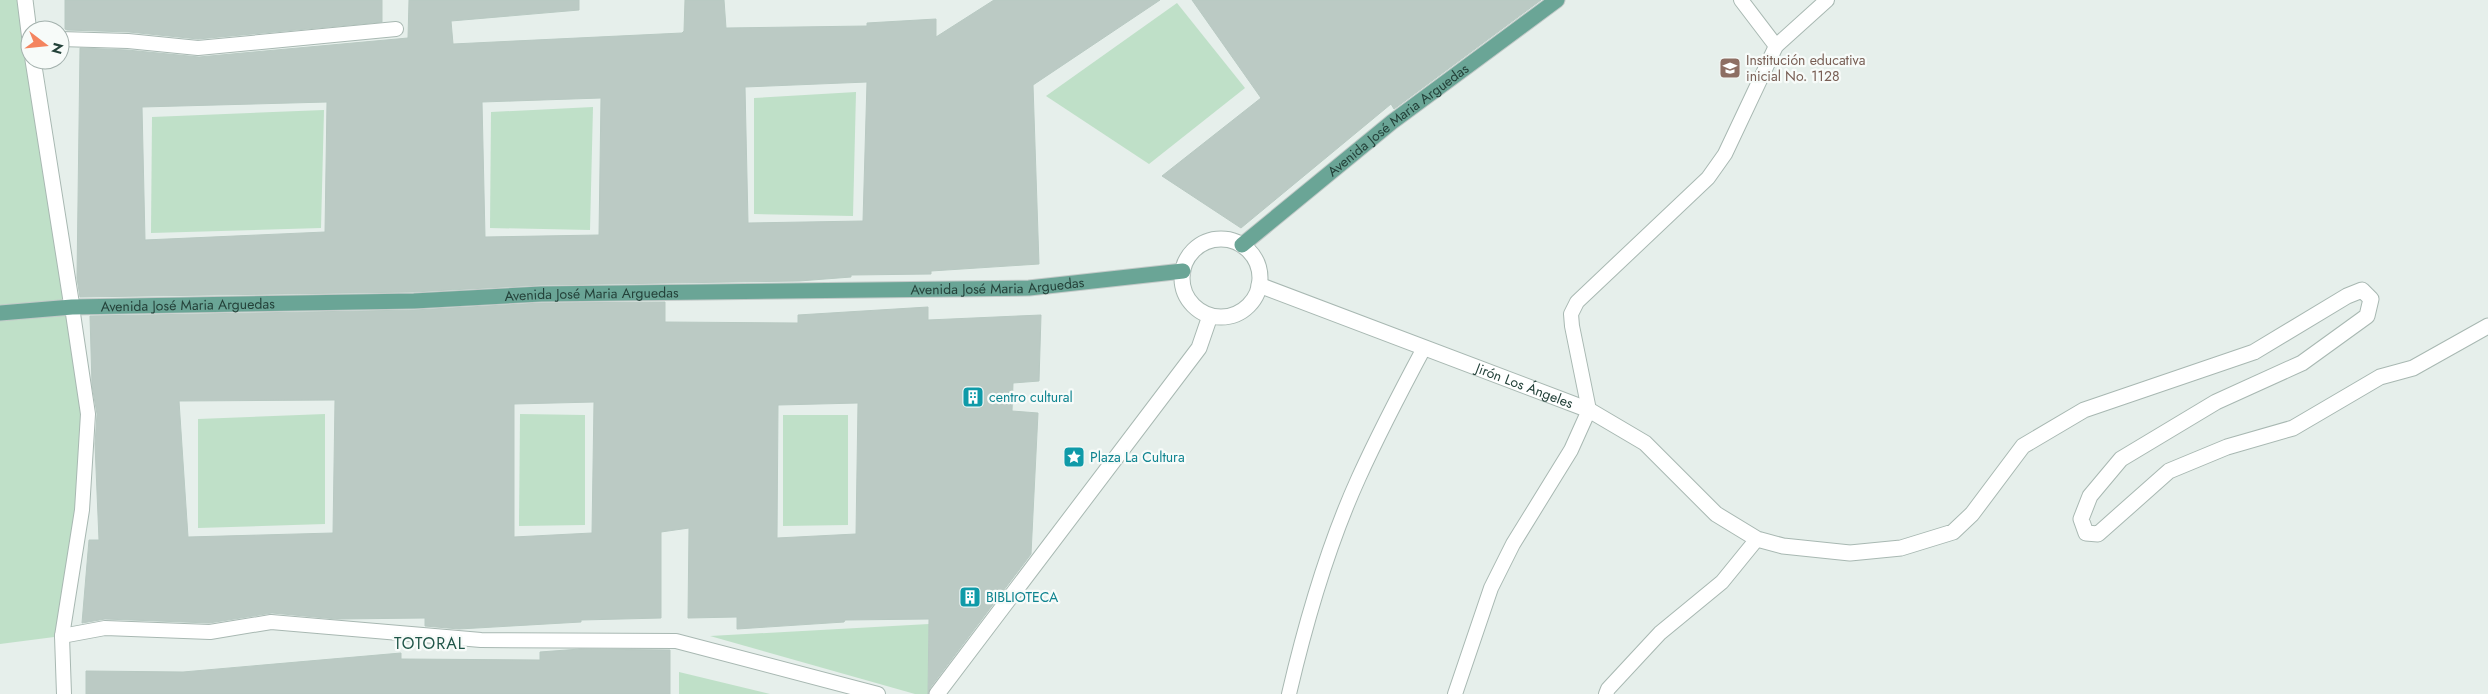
<svg xmlns="http://www.w3.org/2000/svg" width="2488" height="694" font-family="Jost,sans-serif">
<style>
.green{fill:#bfe0c8}
.building{fill:#bbcac4;stroke:#b8c9c2;fill-rule:evenodd}
.lines{fill:none;stroke-linecap:round;stroke-linejoin:round}
.minor-casing{stroke:#a8b8b2;stroke-width:16}
.tertiary-casing{stroke:#a8b8b2;stroke-width:17}
.primary-casing{stroke:#c2cac8;stroke-width:17}
.minor{stroke:#fff;stroke-width:14}
.tertiary{stroke:#fff;stroke-width:15}
.primary{stroke:#6aa596;stroke-width:15}
.labels{text-anchor:middle;dominant-baseline:central;stroke-width:4.5;stroke-linejoin:round;paint-order:stroke}
.education-label{font-size:14px;fill:#785e54;stroke:#f7fbf9;text-anchor:start}
.street-label{font-size:14px;fill:#24423a;stroke:#f7fbf9}
.culture-label{font-size:14px;fill:#0d838f;stroke:#f7fbf9;text-anchor:start}
.quarter-label{font-size:16px;letter-spacing:1px;fill:#1f5548;stroke:#f7fbf9}
</style>
<rect width="100%" height="100%" fill="#e6efeb"/>
<g class="green">
<path d="M0 0H27L30 60 88 414 62 636 0 644Z"/>
<path d="M1177 3 1245 88 1149 164 1046 96Z"/>
<path d="M856 92 853 216 754 214V98Z"/>
<path d="M593 107 590 230 490 228 491 112Z"/>
<path d="M324 110 321 228 151 233 152 117Z"/>
<path d="M325 414V524L198 528V419Z"/>
<path d="M520 414 585 415V525L519 526Z"/>
<path d="M783 415H848V525L783 526Z"/>
<path d="M929 624 928 694H915L710 636Z"/>
<path d="M679 672 770 694H679Z"/>
</g>
<g class="building">
<path d="M65 0H382V22L198 39 129 32 67 30 65 29Z"/>
<path d="M409 0H579V10L451 21 453 44 682 33 684 31 685 0H724L726 28 867 26V23L936 19V37L994 0H1160L1033 85 1039 264 931 271V274L851 275V277L799 281 541 285 414 292 80 297 77 278 80 48 127 50 199 57 408 38ZM867 82 863 221 748 223 745 87ZM601 98 599 235 485 237 482 102ZM327 102 325 232 145 240 142 107Z"/>
<path d="M1192 0H1541L1394 109 1391 104 1241 228 1162 176 1261 98Z"/>
<path d="M665 302V322L798 323V315L928 307V320L1041 315 1039 381 1013 383 1012 411 1038 413 1031 554 930 688 928 694 929 619 845 620 844 622 737 629V617L688 618 689 528 661 532V618L581 620V622L459 629 425 626V618L337 619 272 613 209 623 105 619 82 623 89 540H99L95 444 97 414 92 385 90 316 414 310 541 303ZM335 400 333 533 188 537 179 401ZM594 402 592 533 514 537V404ZM858 403 856 534 777 538 778 405Z"/>
<path d="M580 649 670 650V694H86V671L183 672 401 653V659L540 660V652Z"/>
</g>
<g class="lines">
<g class="minor-casing">
<g id="minor">
<path d="M1741 0 1776 46"/>
<path d="M60 39 128 41 198 48 396 29"/>
<path d="M62 636 105 628 210 632 271 622 481 640 676 641 878 694"/>
<path d="M64 694 62 636 82 510 88 414 72 307"/>
<path d="M1289 694C1306 621 1328 545 1359 477 1379 433 1401 391 1424 348"/>
<path d="M1455 694 1491 588 1513 544 1571 450 1589 410 1572 326 1571 314 1577 302 1708 178 1725 154 1776 46 1827 0"/>
<path d="M1606 694 1608 689 1660 633 1722 582 1757 539"/>
</g>
</g>
<g class="tertiary-casing">
<g id="tertiary">
<path d="M25 0 30 40"/>
<path d="M33 60 72 307"/>
<circle cx="1221" cy="278" r="39"/>
<path id="s1" d="M1259 285 1589 410 1645 443 1716 514 1757 539 1783 546 1850 553 1901 548 1953 532 1972 514 2023 446 2084 410 2254 352 2347 296 2362 290 2371 299 2367 316 2302 363 2216 402 2121 459 2090 496 2081 519 2086 533 2098 534 2169 471 2227 447 2293 428 2380 377 2413 368 2488 326"/>
<path d="M937 694 1199 348 1210 316"/>
</g>
</g>
<g class="primary-casing">
<g id="primary">
<path id="s2" d="M1242 245 1392 122 1557 0"/>
<path id="s3" d="M0 313 72 307 414 301 541 294 1029 288 1183 271"/>
</g>
</g>
<use href="#minor" class="minor"/>
<use href="#tertiary" class="tertiary"/>
<use href="#primary" class="primary"/>
</g>
<defs>
<g id="school-square" transform="scale(1.125)"><rect x="-9" y="-9" width="18" height="18" rx="4" fill="#8d6e63" stroke="#f7fbf9"/><path d="M0-5L7-2L0 1L-7-2ZM-4 1L0 2.5L4 1V4Q0 6-4 4Z" fill="#fff"/></g>
<g id="building-square" transform="scale(1.125)"><rect x="-9" y="-9" width="18" height="18" rx="4" fill="#0f9aa8" stroke="#f7fbf9"/><path d="M-4-6H4V6H1V3H-1V6H-4ZM-2.5-4.3h1.7v1.8h-1.7ZM.8-4.3h1.7v1.8H.8ZM-2.5-1h1.7V.8h-1.7ZM.8-1h1.7V.8H.8Z" fill="#fff"/></g>
<g id="sight-square" transform="scale(1.125)"><rect x="-9" y="-9" width="18" height="18" rx="4" fill="#0f9aa8" stroke="#f7fbf9"/><path d="M0-6L1.8-2.2L6-1.7L2.9 1.2L3.7 5.4L0 3.3L-3.7 5.4L-2.9 1.2L-6-1.7L-1.8-2.2Z" fill="#fff"/></g>
</defs>
<g fill-rule="evenodd">
<use href="#school-square" x="1730" y="68"/>
<use href="#building-square" x="973" y="397"/>
<use href="#sight-square" x="1074" y="457"/>
<use href="#building-square" x="970" y="597"/>
</g>
<g class="labels">
<g class="education-label">
<text x="1746" y="60">Institución educativa<tspan x="1746" dy="16">inicial No. 1128</tspan></text>
</g>
<g class="street-label">
<text stroke="none"><textPath href="#s2" startOffset="200">Avenida José Maria Arguedas</textPath></text>
<text stroke="none"><textPath href="#s3" startOffset="998">Avenida José Maria Arguedas</textPath></text>
<text stroke="none"><textPath href="#s3" startOffset="592">Avenida José Maria Arguedas</textPath></text>
<text stroke="none"><textPath href="#s3" startOffset="188">Avenida José Maria Arguedas</textPath></text>
<text stroke="none"><textPath href="#s1" startOffset="284">Jirón Los Ángeles</textPath></text>
</g>
<g class="culture-label">
<text x="989" y="397">centro cultural</text>
<text x="1090" y="457">Plaza La Cultura</text>
<text x="986" y="597">BIBLIOTECA</text>
</g>
<g class="quarter-label">
<text x="430" y="643">TOTORAL</text>
</g>
</g>
<g transform="translate(45 45) rotate(106)"><circle r="24" fill="#f7fbf9" stroke="#a3b1ad"/>
<path d="M0-4L9 19L0 12L-9 19Z" fill="#f4845f"/>
<text y="-8" font-size="14" font-weight="bold" text-anchor="middle" fill="#24423a">N</text>
</g>
</svg>
